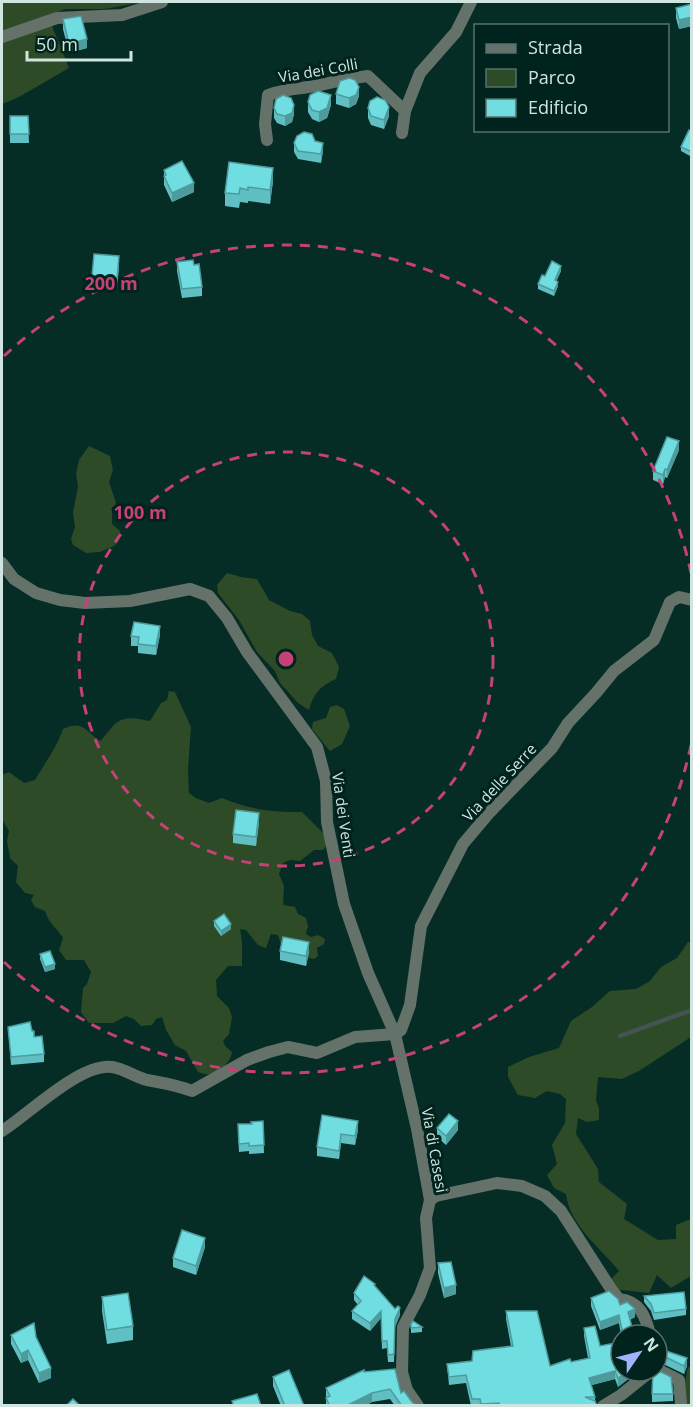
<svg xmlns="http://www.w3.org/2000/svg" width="693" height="1407" font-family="'Open Sans',sans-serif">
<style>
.green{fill:#2e4b28}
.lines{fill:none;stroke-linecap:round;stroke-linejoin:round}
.stream{stroke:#445353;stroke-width:4.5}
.minor{stroke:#65726a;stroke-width:12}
.tertiary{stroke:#65726a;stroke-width:12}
.wall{fill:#60bfc2}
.shaded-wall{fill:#4e9b9e}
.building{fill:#70dee1;stroke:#4e9b9e;stroke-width:1.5}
.ring{fill:none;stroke:#c54176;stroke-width:3;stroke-dasharray:10 8}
.labels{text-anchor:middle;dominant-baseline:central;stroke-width:6;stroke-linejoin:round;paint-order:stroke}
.street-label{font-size:15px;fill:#d1e5e0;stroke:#00231d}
.centre{fill:#c54176;stroke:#00231d;stroke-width:3}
.ring-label{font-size:18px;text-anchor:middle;font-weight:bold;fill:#c54176;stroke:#00231d;stroke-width:6;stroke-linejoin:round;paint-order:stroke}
</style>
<rect width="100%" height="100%" fill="#052d26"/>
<g class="green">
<path d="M2 2H145L104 9H65L48 16 69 68 19 97 2 104Z"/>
<path d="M89 446 110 456 113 470 109 482 116 503 112 511V524L120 531 119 541 114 546 100 552 86 553 73 545 71 539 75 527 73 513 78 486 76 474 79 460Z"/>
<path d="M227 573 241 577 257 579 269 600 290 611 302 614 310 621 312 635 318 646 332 653 339 667 336 679C321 685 313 694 309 710L298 703 280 683 275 671 257 652 239 620 218 593 217 585Z"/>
<path d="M169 691 175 692 191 727 188 769 189 793 196 798 209 803 222 798C251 810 271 812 302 812L323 833 328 844 323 850H314L300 861 290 860 283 863 279 874 284 886 283 905 295 907 298 914 306 918 308 926 306 934 311 937 318 935 325 939 324 944 317 948 318 956 314 959 284 954 278 935 271 934 266 948 258 945 246 930 240 929 242 942V966H228L216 980 217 996 229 1008 232 1017 229 1034 223 1041 225 1046 232 1052C231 1061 220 1073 209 1074 206 1075 202 1073 198 1072L186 1051 175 1045 166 1030 162 1017 156 1019 152 1025 141 1026 134 1019 126 1016 113 1023H89L81 1012 83 988 87 984 91 972 84 960H66L59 950 63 938C56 926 50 926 45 911L35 907 31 900 34 895 25 893 16 882 18 866 10 858 7 841 9 831 2 819V775L9 772 24 783 35 780C45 763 57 747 63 729 83 720 84 730 100 741 105 737 113 725 116 723 126 715 140 719 150 721L161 703 167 700Z"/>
<path d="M337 705 344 709 350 726 342 744 330 751 312 729 313 722 326 718 330 707Z"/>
<path d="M688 942H691V1037L639 1071 622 1079 598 1077 596 1100 599 1109V1120L587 1122 578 1118 576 1134 598 1169 599 1182 627 1204 624 1219 658 1240 676 1239V1225L691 1219V1276L671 1288 657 1275 649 1293 613 1289 611 1279 619 1271C599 1246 570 1226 566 1194L554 1188 547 1175 557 1164 552 1145 565 1123 566 1099 560 1094 547 1091 535 1098 518 1095 508 1077V1067L529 1057 559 1048 571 1021 592 1007 610 991 636 989 650 981 661 967 677 958Z"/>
<path d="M688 1367 691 1368V1405H684L683 1394Z"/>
</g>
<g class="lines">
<path class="stream" d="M620 1036 692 1010"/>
<g class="minor">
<path d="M402 133 405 111 420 73 456 32 471 2"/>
<path d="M267 140 265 124 268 95C284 89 299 89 315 86 333 82 349 78 368 76L405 111"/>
<path d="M2 563 14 579 36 593 60 600 85 603 130 601 190 589 209 596 227 618 247 652 317 747 326 781 327 822 344 904 368 973 395 1034 417 1129 430 1200 426 1218 430 1268 420 1295 403 1327 402 1372 407 1390 418 1406"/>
<path d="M395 1034 401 1030 410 1005 421 926 463 844 490 812 552 748 568 723 596 693 614 671 654 640 670 602 679 597 692 600"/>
<path d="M2 1131C29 1114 80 1063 112 1067 125 1069 135 1077 147 1080 163 1083 177 1085 192 1091L247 1060 269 1052 288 1047 317 1053 355 1037 395 1034"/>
<path d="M430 1200 436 1196 497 1183 522 1186 545 1196 561 1211 611 1289 619 1299C640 1301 646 1317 650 1335"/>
<path d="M657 1369 679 1380 681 1404"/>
<path d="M603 1406 621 1395 651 1371"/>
</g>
<path class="tertiary" d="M2 37 57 18 122 15 162 2"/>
</g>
<g class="wall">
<path d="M692 4V26L679 29 676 18V8Z"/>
<path d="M63 19 87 48 69 53 63 29Z"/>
<path d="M336 94 359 96 356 104 349 108 336 104Z"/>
<path d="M308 102 331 105 327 118 319 122 312 119 308 112Z"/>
<path d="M274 108 294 114 292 122 285 126 277 123 274 118Z"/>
<path d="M368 108 389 116 384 129 371 125 368 118Z"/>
<path d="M10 116H28L29 143H10Z"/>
<path d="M692 131 690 156 681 151V147Z"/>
<path d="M294 143 323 151 321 163 298 159 294 152Z"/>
<path d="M164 170 194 192 172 202 164 185Z"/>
<path d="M273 181 270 204 248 201V203L240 202 239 208 225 206V193Z"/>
<path d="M177 262 194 265 202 287V296L182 298 177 271Z"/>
<path d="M119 266 117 288 92 286V276Z"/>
<path d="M561 271 556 281 558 286 554 296 538 289V284Z"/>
<path d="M679 450 667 478 665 477 663 484 653 480V471Z"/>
<path d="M160 635 156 655 138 653V646H131V636Z"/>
<path d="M259 823 256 846 233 843V834Z"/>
<path d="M214 921 231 929 221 936 214 926Z"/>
<path d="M280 951 309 952 306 966 280 960Z"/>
<path d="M40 954 55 969 45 972 40 959Z"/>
<path d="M8 1027 32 1031 44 1054V1062L11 1065Z"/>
<path d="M322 1115 358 1130 355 1145 341 1143 339 1159 317 1156V1147Z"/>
<path d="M263 1121 264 1153 249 1154V1151L239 1152 238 1132 252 1124Z"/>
<path d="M437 1128 458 1130 446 1145 437 1137Z"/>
<path d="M205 1247 196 1275 173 1267V1258Z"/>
<path d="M438 1263 456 1294 444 1298 438 1273Z"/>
<path d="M375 1286 400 1315 395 1327 394 1362H388L387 1348 382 1349 381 1318 370 1331 352 1319V1311L358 1305 354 1300V1293Z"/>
<path d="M644 1296 686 1309V1315L654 1320 651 1311 644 1302Z"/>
<path d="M102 1297 133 1326V1340L107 1344 102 1311Z"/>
<path d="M591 1298 620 1305 635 1317 630 1320 634 1335H621L619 1323 600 1330 591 1306Z"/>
<path d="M506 1311 550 1366 588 1358 584 1336V1328L621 1371H638L618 1387 615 1379 591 1385 595 1397V1400L597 1406H471L466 1383 449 1385 447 1364 472 1361 511 1346 506 1319Z"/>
<path d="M411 1324 422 1327V1332L411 1333Z"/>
<path d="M11 1335 36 1337 51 1378 39 1383 28 1360 21 1363 11 1344Z"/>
<path d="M657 1348 687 1366 684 1374 657 1361Z"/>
<path d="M364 1372 401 1393 417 1406H395L390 1399 372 1402 365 1406H326V1388Z"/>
<path d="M273 1377 304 1406H281L273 1386Z"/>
<path d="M652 1394H673V1401L652 1402Z"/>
</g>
<g class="shaded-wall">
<path d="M692 17V26L679 29V20Z"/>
<path d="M87 39V48L69 53V44Z"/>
<path d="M359 87V96L356 104 349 108V98Z"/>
<path d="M331 95V105L327 118 319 122V112Z"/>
<path d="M294 105V114L292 122 285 126V116Z"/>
<path d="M389 107V116L384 129V120Z"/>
<path d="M323 143V151L321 163V154Z"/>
<path d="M273 168V181L270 204V190Z"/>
<path d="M194 183V192L172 202V193Z"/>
<path d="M119 256V266L117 288V279Z"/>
<path d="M561 266V271L555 285V280Z"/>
<path d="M558 282V286L554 296V291Z"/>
<path d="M679 441V450L667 478V470Z"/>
<path d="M665 469V477L663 484V475Z"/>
<path d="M160 626V635L156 655V646Z"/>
<path d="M259 813V823L256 846V837Z"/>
<path d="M231 924V929L221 936V931Z"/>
<path d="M309 942V952L306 966V956Z"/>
<path d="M55 964V969L45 972V967Z"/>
<path d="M358 1121V1130L355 1145V1136Z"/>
<path d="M458 1121V1130L446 1145V1136Z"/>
<path d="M341 1134V1143L339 1159V1151Z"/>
<path d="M205 1238V1247L196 1275V1266Z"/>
<path d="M456 1285V1294L444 1298V1288Z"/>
<path d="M400 1308V1315L395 1327 394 1362 395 1319Z"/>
<path d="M635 1309V1317L628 1320V1312Z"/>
<path d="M381 1311V1318L370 1331V1323Z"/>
<path d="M619 1315V1323L600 1330V1322Z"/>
<path d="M28 1350V1360L21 1363V1354Z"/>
<path d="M687 1358V1366L684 1374V1366Z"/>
<path d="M51 1368V1378L39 1383V1373Z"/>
<path d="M615 1371V1379L589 1386V1378Z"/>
<path d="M628 1371H638L618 1387V1378Z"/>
<path d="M372 1393V1402L365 1406H346Z"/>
</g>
<g class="building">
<path d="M692 4V17L679 20 676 8Z"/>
<path d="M81 16 87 39 69 44 63 19Z"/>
<path d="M349 78 355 80 359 87 356 95 349 98 336 94 340 81Z"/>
<path d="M318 91 331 95 327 108 319 112 312 110 308 102 310 95Z"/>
<path d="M283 95 291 98 294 105 292 113 285 116 277 114 274 108 276 99Z"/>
<path d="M377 97 385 100 389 107 384 120 371 116 368 108 370 101Z"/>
<path d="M10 116H28L29 134H10Z"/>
<path d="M689 130 692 131V149L690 151 681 147Z"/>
<path d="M304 132 312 134 315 141 323 143 321 154 298 151 294 143 297 136Z"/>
<path d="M182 161 194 183 172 193 164 176 166 175 164 170Z"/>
<path d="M229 162 273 168 270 190 248 187V190L240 188 239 194 225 193Z"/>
<path d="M94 254 119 256 117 279 92 276Z"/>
<path d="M193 260 194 265 199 264 202 287 182 289 177 262Z"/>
<path d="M552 261 561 266 555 280 558 282 554 291 538 284 542 275 545 276Z"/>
<path d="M667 437 679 441 667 470 665 469 663 475 653 471Z"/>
<path d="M134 622 160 626 156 646 138 644 139 637 131 636Z"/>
<path d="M236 810 259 813 256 837 233 834Z"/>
<path d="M224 914 231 924 221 931 214 921Z"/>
<path d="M283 937 309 942 306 956 280 951Z"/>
<path d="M50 951 55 964 45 967 40 954Z"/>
<path d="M30 1022 32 1031H34V1037L42 1036 44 1054 11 1057 8 1027Z"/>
<path d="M449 1114 458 1121 446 1136 437 1128Z"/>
<path d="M322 1115 358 1121 355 1136 341 1134 339 1151 317 1147Z"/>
<path d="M263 1121 264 1145 249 1146V1143L239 1144 238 1124H252L251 1122Z"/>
<path d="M182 1230 205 1238 196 1266 173 1258Z"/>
<path d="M451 1262 456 1285 444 1288 438 1263Z"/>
<path d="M364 1276 375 1284 374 1285 395 1309 398 1306 400 1308 395 1319 394 1354 388 1355 387 1341H382L381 1311 370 1323 352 1311 361 1301 354 1293Z"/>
<path d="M609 1291 618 1299 620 1305 627 1302 635 1309 628 1312 634 1335H623L619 1315 600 1322 591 1298Z"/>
<path d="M684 1292 686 1309 654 1313 651 1304 644 1296Z"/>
<path d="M128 1293 133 1326 107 1330 102 1297Z"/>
<path d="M506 1311H537L550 1366 570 1359 571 1362 590 1358 584 1328 595 1326 600 1346 621 1342V1371H628L618 1378 615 1371 589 1378 595 1397H585L595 1401 597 1406H500L499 1403 481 1404 480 1399H472L466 1375 449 1377 447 1364 472 1361 473 1351 513 1346Z"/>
<path d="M413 1321 422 1327 411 1328V1324Z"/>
<path d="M34 1323 36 1337 51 1368 39 1373 28 1350 21 1354 11 1335Z"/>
<path d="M657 1348 687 1358 684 1366 657 1353Z"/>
<path d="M395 1369 401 1393 404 1391 412 1402 417 1406H402L390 1389 372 1393 346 1406H330L326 1398 330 1396 326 1388 364 1370V1372Z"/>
<path d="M289 1370 304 1406H285L273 1377Z"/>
<path d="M657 1370 671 1377 673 1394H652L653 1372Z"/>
<path d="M257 1394 261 1406H234L232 1401Z"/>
<path d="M73 1399 80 1406H66Z"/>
</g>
<g class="ring">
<circle cx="286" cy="659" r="207"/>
<path d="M691 745A414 414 0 0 1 4 962M4 356A414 414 0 0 1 691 573"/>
</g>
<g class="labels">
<g class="street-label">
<text transform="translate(318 70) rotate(-10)">Via dei Colli</text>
<text transform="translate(499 782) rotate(-47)">Via delle Serre</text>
<text transform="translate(344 815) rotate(82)">Via dei Venti</text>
<text transform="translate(435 1150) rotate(80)">Via di Casesi</text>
</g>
</g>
<circle cx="286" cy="659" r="9" class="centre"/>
<g class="ring-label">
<text x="111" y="290">200 m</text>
<text x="140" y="519">100 m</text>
</g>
<rect width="693" height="1407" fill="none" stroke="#d1e5e0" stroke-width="6"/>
<rect x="474" y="24" width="195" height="108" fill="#00231d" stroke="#54716b" stroke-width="1.5"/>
<rect x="486" y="44" width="30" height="9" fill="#65726a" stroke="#54716b" stroke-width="1.5"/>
<text x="528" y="54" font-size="18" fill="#d1e5e0">Strada</text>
<rect x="486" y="69" width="30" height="18" fill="#2e4b28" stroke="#54716b" stroke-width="1.5"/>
<text x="528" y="84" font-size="18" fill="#d1e5e0">Parco</text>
<rect x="486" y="99" width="30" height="18" fill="#70dee1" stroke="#54716b" stroke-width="1.5"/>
<text x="528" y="114" font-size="18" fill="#d1e5e0">Edificio</text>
<g transform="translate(639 1353) rotate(55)"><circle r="28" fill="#00231d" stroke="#54716b" stroke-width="1.5"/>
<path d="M0-4.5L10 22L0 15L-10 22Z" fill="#a2b2fd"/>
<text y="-9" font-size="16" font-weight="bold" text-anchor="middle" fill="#d1e5e0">N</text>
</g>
<path d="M27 51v9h104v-9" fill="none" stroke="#d1e5e0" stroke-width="3"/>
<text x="36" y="51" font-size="18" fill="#d1e5e0" stroke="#00231d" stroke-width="4.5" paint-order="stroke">50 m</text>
</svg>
